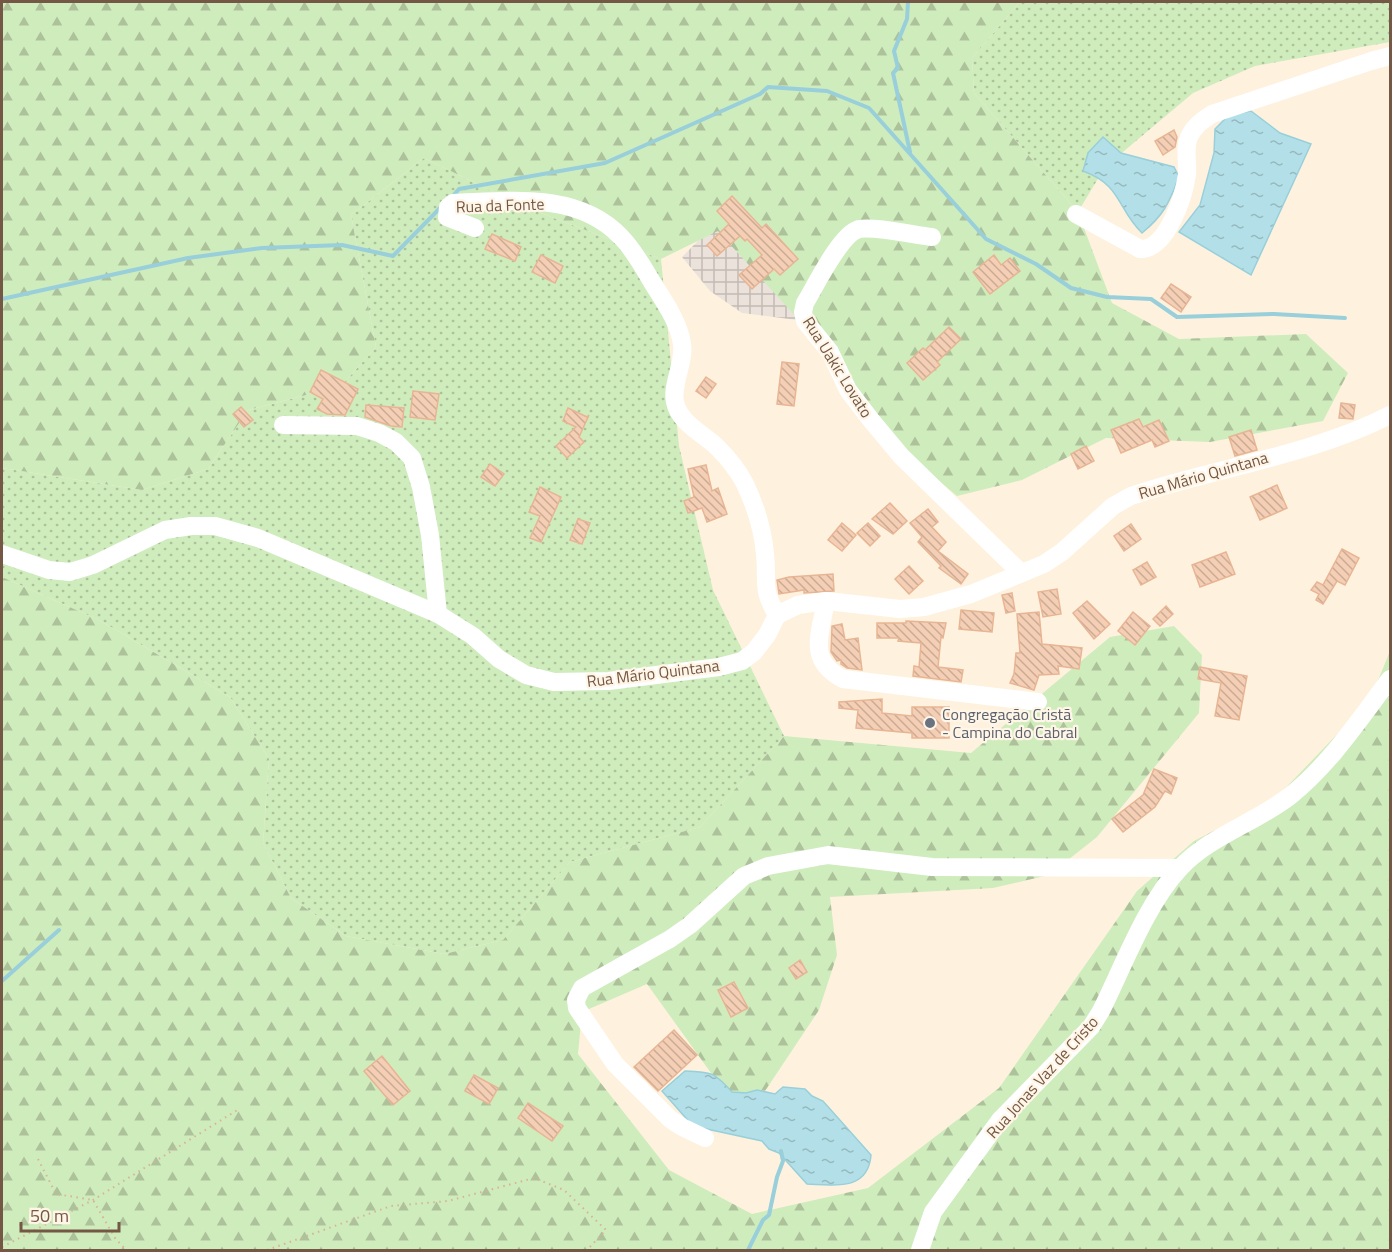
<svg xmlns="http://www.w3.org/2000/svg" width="1392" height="1252" font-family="'Titillium Web',sans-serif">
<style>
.industrial{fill:url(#industrial-grid)}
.grass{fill:url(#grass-dots)}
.forest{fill:url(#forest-firs)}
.water{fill:url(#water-ripples);stroke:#98cfda;stroke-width:1.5}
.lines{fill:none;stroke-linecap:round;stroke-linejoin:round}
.stream{stroke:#98cfda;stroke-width:4}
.building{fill:url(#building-back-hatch);stroke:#e8b594;stroke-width:1.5}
.path{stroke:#d9b298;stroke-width:2;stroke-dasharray:1.5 4.5;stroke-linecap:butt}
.minor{stroke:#fff;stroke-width:18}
.worship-dot{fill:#6b7280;stroke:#fff6e7;stroke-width:2}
.labels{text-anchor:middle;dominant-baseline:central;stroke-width:4.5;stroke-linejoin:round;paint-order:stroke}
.street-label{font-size:16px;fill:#755745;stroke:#fff6e7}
.worship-label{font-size:16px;fill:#5b616d;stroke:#fff6e7;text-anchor:start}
</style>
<defs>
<pattern id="industrial-grid" width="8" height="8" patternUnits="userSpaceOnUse" patternTransform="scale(1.5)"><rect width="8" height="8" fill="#ebe3db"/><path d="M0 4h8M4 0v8" fill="none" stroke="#c3bbb3"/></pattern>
<pattern id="grass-dots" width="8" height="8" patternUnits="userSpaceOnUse" patternTransform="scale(1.5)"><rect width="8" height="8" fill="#cfecbd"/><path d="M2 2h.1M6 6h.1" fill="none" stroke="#adc29b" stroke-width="1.8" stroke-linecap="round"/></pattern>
<pattern id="forest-firs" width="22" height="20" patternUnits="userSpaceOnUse" patternTransform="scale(1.5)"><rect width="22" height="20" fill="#cfecbd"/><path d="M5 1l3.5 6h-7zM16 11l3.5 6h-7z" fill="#adc29b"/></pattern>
<pattern id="water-ripples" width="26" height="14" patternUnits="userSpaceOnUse" patternTransform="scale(1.5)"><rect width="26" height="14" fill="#b3e0e8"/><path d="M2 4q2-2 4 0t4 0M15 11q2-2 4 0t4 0" fill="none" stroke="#96b8be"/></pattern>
<pattern id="building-back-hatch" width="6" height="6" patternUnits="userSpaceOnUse" patternTransform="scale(1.5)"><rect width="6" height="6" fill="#f5cfb5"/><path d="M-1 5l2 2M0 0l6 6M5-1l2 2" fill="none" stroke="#cbab95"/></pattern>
</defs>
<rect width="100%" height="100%" fill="#fef2df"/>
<path class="industrial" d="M806 132 805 321 742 313 710 291 682 257Z"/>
<g class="grass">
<path d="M1020 2H1390V42L1255 66 1193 93 1105 167 1078 212 974 93 972 58Z"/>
<path d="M424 158 520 205 661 259 679 446 713 590 784 736 700 827 570 862 503 940 444 954 346 936 291 898 263 843 269 759 230 697 99 620 2 577V468L142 490 208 469 248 410 341 386 376 347 351 215Z"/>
</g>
<g class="forest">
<path d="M2 2H1020L972 58 974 93 1078 212 1112 303 1179 339 1306 334 1348 373 1323 421 1210 442 1106 438 1022 480 957 496 895 444 835 360 718 231 661 259 520 205 424 158 351 215 376 347 341 386 248 410 208 469 142 490 2 468Z"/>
<path d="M2 577 99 620 230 697 269 759 263 843 291 898 346 936 444 954 503 940 570 862 700 827 784 736 971 753 1110 637 1174 626 1202 655 1199 713 1097 837 1049 875 993 888 830 897 837 955 819 1010 763 1094 734 1105 647 984 582 1012 578 1054 669 1170 752 1214 868 1188 999 1088 1137 891 1194 841 1274 800 1370 700 1390 651V1250H2Z"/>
</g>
<g class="water">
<path d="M1251 111 1280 133 1311 144 1251 275 1179 232 1200 205 1214 153 1215 129 1229 115Z"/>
<path d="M1103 137 1121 153 1174 167 1179 177C1169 203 1164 215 1142 233 1117 209 1122 185 1083 171L1088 153Z"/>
<path d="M685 1071C712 1072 714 1072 732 1092L746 1093 757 1090 775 1094 783 1087 805 1089 812 1096 823 1101 871 1155C868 1192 833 1185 807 1184L779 1153 769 1149 762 1141 693 1126 662 1091Z"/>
</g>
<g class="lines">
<g class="stream">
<path d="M908 2 907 19 894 51 898 68 893 73 910 152"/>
<path d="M452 197 459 189 605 163 760 94 768 87 827 91 869 108 986 239 1036 264 1071 288 1107 297 1151 299 1177 317 1274 314 1345 318"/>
<path d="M2 299 188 258 262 248 342 245 393 256 442 206"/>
<path d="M2 981 59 930"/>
<path d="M748 1250 763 1220 769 1215 777 1177 783 1161 781 1151"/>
</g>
</g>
<g class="building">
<path d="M1174 130 1177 137 1175 147 1163 155 1155 141Z"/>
<path d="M732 196 762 228 766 224 798 259 780 275 774 269 752 289 739 275 762 255 747 239 745 241 740 236 717 256 707 245 729 224 717 211Z"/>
<path d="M492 234 521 247 515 261 485 249Z"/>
<path d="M541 255 563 266 555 283 532 272Z"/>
<path d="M994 255 1001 265 1010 258 1020 271 990 294 973 272Z"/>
<path d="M1171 284 1191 297 1181 312 1161 298Z"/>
<path d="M949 327 961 339 937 362 940 365 923 380 907 363 923 348 925 350Z"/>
<path d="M782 362 799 364 794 406 777 404Z"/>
<path d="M321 370 358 389 345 415 327 414 317 409 323 399 310 392Z"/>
<path d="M706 377 716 384 706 398 696 391Z"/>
<path d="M413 391 439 394 435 420 410 417Z"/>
<path d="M1341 403 1355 405 1353 419 1339 418Z"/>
<path d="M366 405 404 408 402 427 391 426 365 417Z"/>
<path d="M241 407 253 420 244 427 233 414Z"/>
<path d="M568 408 587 417 589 415 579 437 584 442 567 458 556 446 576 427 563 421Z"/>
<path d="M1139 419 1143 427 1159 420 1169 441 1155 447 1152 440 1121 453 1111 430Z"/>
<path d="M1251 430 1257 450 1235 456 1229 437Z"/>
<path d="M1086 446 1094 461 1078 469 1071 454Z"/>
<path d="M490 464 504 474 495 486 481 477Z"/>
<path d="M706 465 712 491 718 488 727 514 707 522 702 508 688 513 684 501 694 497 688 469Z"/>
<path d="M1277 485 1287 508 1260 520 1250 497Z"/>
<path d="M540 487 561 497 541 542 530 538 540 516 529 512Z"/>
<path d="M890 503 907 521 893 534 872 519Z"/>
<path d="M928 509 938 522 932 527 946 542 938 551 968 574 961 584 939 568 941 566 918 542 922 537 910 523Z"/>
<path d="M578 519 590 523 582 544 570 540Z"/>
<path d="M842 523 856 535 842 551 828 540Z"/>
<path d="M868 523 880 536 870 546 857 533Z"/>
<path d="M1131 524 1141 539 1124 551 1114 536Z"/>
<path d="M1342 549 1359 558 1345 585 1337 581 1323 604 1316 600 1319 594 1311 590 1317 582 1323 585Z"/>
<path d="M1226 552 1235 574 1200 587 1192 565Z"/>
<path d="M1147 562 1156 577 1141 585 1133 570Z"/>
<path d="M909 566 923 581 909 594 895 579Z"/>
<path d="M833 574 834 591 804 593V590L779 594 777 580 789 577Z"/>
<path d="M1057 589 1061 614 1043 617 1038 592Z"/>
<path d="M1012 593 1015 611 1006 613 1002 595Z"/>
<path d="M1087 601 1110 624 1094 639 1073 613Z"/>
<path d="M1166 606 1173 614 1160 626 1153 619Z"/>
<path d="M961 610 994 613 992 632 959 629Z"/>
<path d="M1039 612 1042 644 1082 648 1079 669 1058 666 1059 674 1039 675 1034 690 1010 683 1014 674 1016 653H1020L1017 614Z"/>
<path d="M1133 612 1150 626 1135 645 1118 631Z"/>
<path d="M906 621 946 623 943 638 941 637 938 667 963 670 961 682 913 676 914 666 919 667 921 643 898 641 899 638H877V623H906Z"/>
<path d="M842 624 845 640 858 638 862 670 847 668 841 664V660L837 661 831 652 832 626Z"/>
<path d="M1200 667 1247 676 1239 720 1215 716 1221 683 1198 679Z"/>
<path d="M882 699V713L912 716V707H949V738H912V733L856 728 858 710 839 708V702Z"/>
<path d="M1154 769 1177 778 1171 794 1165 791 1155 807 1123 832 1112 819 1143 795Z"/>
<path d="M800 960 807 972 796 979 789 968Z"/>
<path d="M734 982 748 1008 731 1017 718 990Z"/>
<path d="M674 1030 697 1055 658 1091 634 1067Z"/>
<path d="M382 1056 410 1091 393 1105 364 1071Z"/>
<path d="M474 1075 498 1088 489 1104 465 1091Z"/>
<path d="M528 1103 563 1126 552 1141 518 1118Z"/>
</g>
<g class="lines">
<g class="path">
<path d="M38 1159 56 1194 93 1200 115 1238 126 1250"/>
<path d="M2 1247 93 1200 239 1109"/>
<path d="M267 1250 391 1206 448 1201 534 1178 564 1190 606 1230 587 1250"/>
</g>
<g class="minor">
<path d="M1076 214 1140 249C1167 250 1184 196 1187 174 1188 162 1184 149 1189 137 1194 126 1202 121 1212 114L1371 61 1390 56"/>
<path d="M475 228 447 217 448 207 453 203C509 201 578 191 621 237 634 250 643 267 652 282 663 300 679 322 682 344 685 362 671 385 675 402 679 423 704 434 718 448 729 459 738 470 745 484 755 505 763 531 765 554 768 583 761 588 777 615"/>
<path d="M932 237C914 235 875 226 859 229 840 234 815 287 805 303L803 312 805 321 830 352 848 390 871 420 901 456 1021 573"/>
<path d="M283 425 357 426 379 433 396 442 412 458 421 487 430 535 438 614"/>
<path d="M2 554 49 570 70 572 93 565 165 530 191 526H215L258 538 438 614 473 636 499 659 526 675 554 682 609 681 719 667 742 661 754 652 767 635 777 615 798 605 826 601 900 609 924 607 971 594 1044 564 1062 552 1113 506 1131 496C1215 468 1312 455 1390 415"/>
<path d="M826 601C820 635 807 660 843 679L1038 702"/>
<path d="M705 1138 682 1127 670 1119 615 1064 577 1008 576 1000 582 988 670 939 690 925 744 876 768 866 828 855 932 867 1179 868"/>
<path d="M920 1250 933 1212 1000 1120 1091 1027 1101 1011C1123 967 1146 904 1180 868 1210 836 1255 823 1290 796 1330 764 1359 720 1390 679"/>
</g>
</g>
<circle class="worship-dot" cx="930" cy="723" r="6"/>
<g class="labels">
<g class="street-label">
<text transform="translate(500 205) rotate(-2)">Rua da Fonte</text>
<text transform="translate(838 367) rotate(58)">Rua Uakic Lovato</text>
<text transform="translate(1203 475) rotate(-16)">Rua Mário Quintana</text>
<text transform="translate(653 673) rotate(-7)">Rua Mário Quintana</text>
<text transform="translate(1042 1077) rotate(-48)">Rua Jonas Vaz de Cristo</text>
</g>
<g class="worship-label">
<text x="942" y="714">Congregação Cristã<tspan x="942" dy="18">- Campina do Cabral</tspan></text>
</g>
</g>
<rect width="1392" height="1252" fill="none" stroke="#755745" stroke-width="6"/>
<path d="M21 1222v9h98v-9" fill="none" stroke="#755745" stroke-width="3"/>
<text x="30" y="1222" font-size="18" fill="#755745" stroke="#fff6e7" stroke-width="4.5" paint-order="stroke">50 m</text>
</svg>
